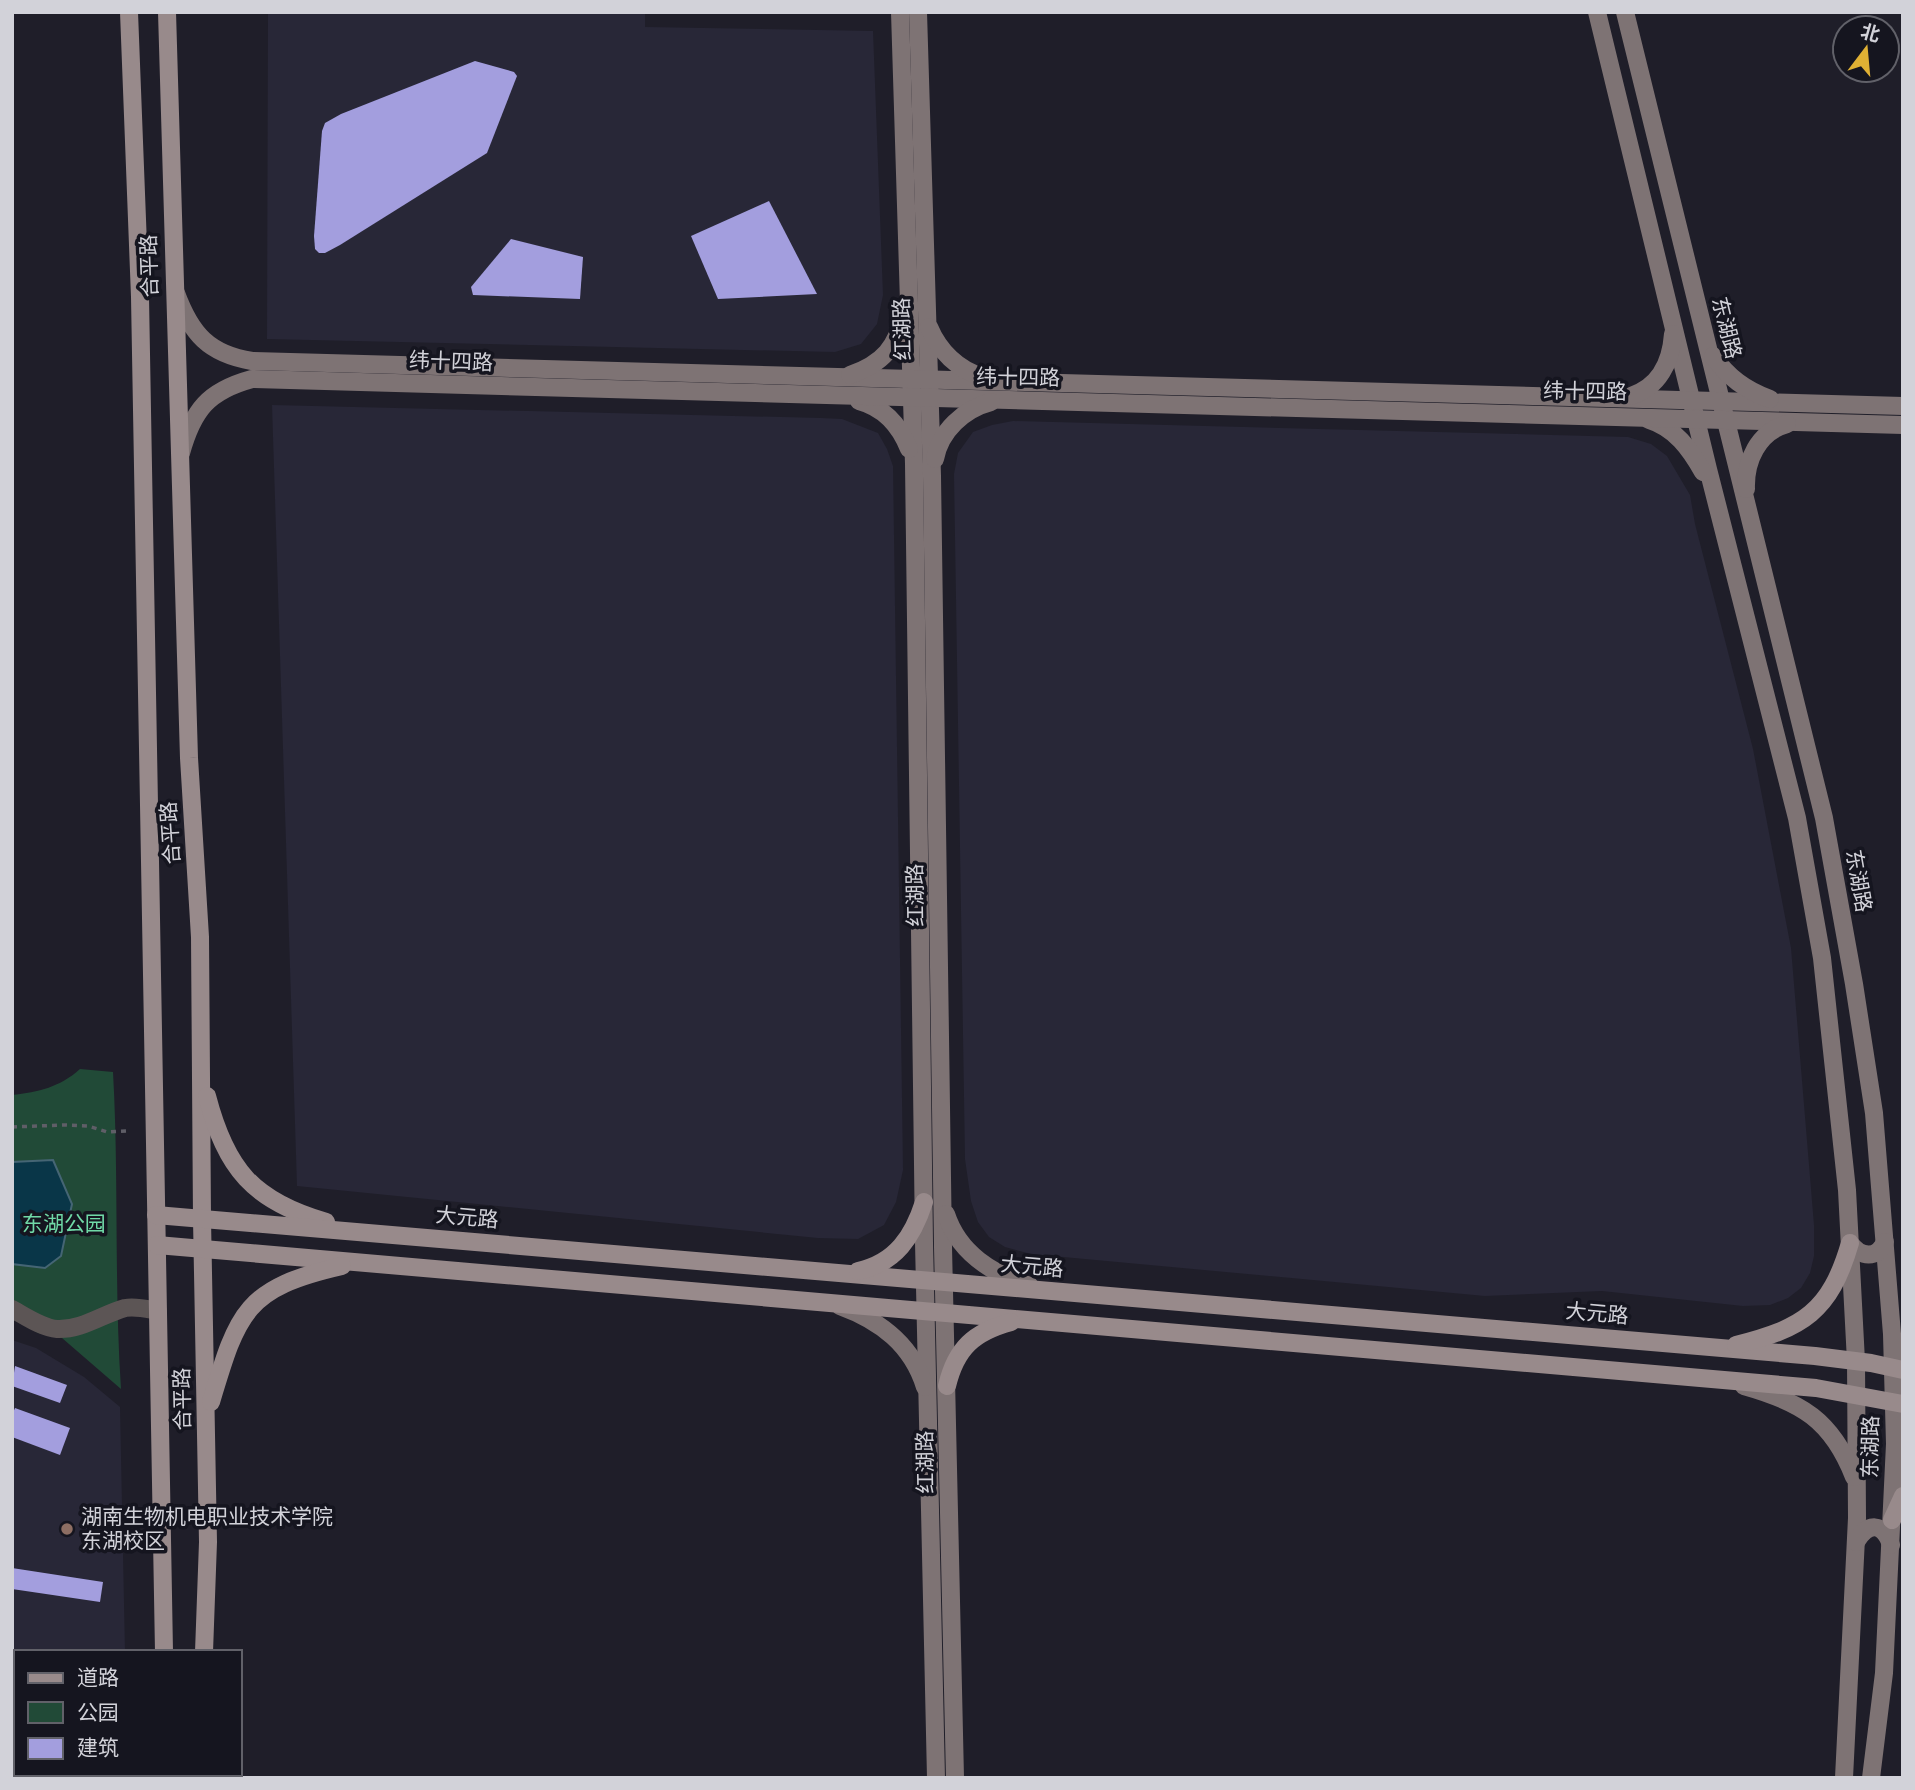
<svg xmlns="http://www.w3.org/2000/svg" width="1915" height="1790" font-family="'Sofia Sans Condensed','Noto Sans SC',sans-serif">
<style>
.built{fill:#282737}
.green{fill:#214a37}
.water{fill:#093648;stroke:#456574;stroke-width:2}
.building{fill:#a39ede}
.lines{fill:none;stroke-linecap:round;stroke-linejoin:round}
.path{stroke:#5f5e67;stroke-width:3.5;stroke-dasharray:5 5;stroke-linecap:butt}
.street{stroke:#5c5555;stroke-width:18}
.secondary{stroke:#7e7374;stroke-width:18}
.primary{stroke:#988a8b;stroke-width:18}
.education-dot{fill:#8d6e63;stroke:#15151f;stroke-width:2.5}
.labels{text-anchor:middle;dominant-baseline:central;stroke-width:7;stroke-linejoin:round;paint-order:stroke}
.street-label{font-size:21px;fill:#d2d2d9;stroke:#15151f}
.park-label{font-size:21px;fill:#70d9a7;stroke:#15151f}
.poi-label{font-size:21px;fill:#d2d2d9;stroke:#15151f;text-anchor:start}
</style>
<rect width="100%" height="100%" fill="#1f1e29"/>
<g class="built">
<path d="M268 12H645V27L873 31 883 295 877 324 861 344 835 352 267 339Z"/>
<path d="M272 405 821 418 842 419 878 433 887 449 893 466 903 1170 896 1202 884 1225 858 1239 818 1238 297 1186Z"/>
<path d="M1013 421 1628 437 1651 444 1667 456 1690 495 1695 524 1753 749 1791 948 1814 1225V1256L1810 1273 1801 1288 1788 1298 1770 1305 1743 1306 1602 1291 1485 1296 1031 1254 1005 1247 989 1237 978 1222 971 1201 965 1159 954 474 958 453 973 432 992 425Z"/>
<path d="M12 1340 36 1348 84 1377 120 1407 125 1652H16V1774H127V1778H12Z"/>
</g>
<path class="green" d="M80 1069 113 1072C119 1178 114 1284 121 1389L62 1338 38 1333 12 1317V1095C39 1092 60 1087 80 1069Z"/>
<path class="water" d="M53 1160 72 1204 61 1256 45 1268 12 1264V1162Z"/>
<g class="building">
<path d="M475 61 514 72 517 76 487 153 340 245 325 253H319L315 249 314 236 322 131 325 123 341 114Z"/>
<path d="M769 201 817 294 718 299 691 236Z"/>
<path d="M511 239 583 257 580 299 473 295 471 287Z"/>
<path d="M15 1366 67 1385 60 1403 12 1386Z"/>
<path d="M15 1408 70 1428 60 1455 12 1437V1415Z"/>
<path d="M12 1568 103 1582 100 1602 12 1589Z"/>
</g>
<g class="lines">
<path class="path" d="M12 1127 64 1125 88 1126 107 1132 126 1131"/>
<path class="street" d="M12 1309C25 1316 42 1328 57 1329 82 1330 103 1314 125 1308 136 1306 147 1309 158 1311"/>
<g class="secondary">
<path d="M900 12 914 464 924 1242 936 1778"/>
<path d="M918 12 932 476 943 1247 955 1778"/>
<path d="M1597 12 1708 469 1797 818 1822 958 1847 1190 1856 1361 1857 1518 1844 1778"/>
<path d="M1625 12 1824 818 1854 984 1874 1113 1892 1334 1895 1444 1884 1673 1871 1778"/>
<path d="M176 293C191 334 209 354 252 361L1903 406"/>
<path d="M929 327C939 351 958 370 983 377"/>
<path d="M1713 356C1728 377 1745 390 1770 399"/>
<path d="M850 375C884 363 896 347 905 313"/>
<path d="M1631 396C1659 387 1671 362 1673 334"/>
<path d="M859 401C885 408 900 426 909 449"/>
<path d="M1649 420C1675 428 1690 449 1703 472"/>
<path d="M181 453C193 410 208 391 252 379L1903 425"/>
<path d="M935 459C940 431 964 409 991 402"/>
<path d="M1746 489C1745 461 1758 432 1787 424"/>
<path d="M946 1214C959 1254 993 1274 1030 1286"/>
<path d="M1850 1243C1861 1258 1877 1259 1885 1242"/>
<path d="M840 1306C881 1321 912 1345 925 1387"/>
<path d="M1744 1386C1801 1402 1832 1420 1854 1477"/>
<path d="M1856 1542C1867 1522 1884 1522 1891 1545"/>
</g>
<g class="primary">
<path d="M129 12 140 297 164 1652"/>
<path d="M167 12 189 758 200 937 202 1219 208 1542 204 1652"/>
<path d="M207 1096C226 1169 253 1201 326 1222"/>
<path d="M156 1215 1815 1356 1871 1363 1903 1370"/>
<path d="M157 1245 1816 1388 1903 1404"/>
<path d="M858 1271C896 1263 913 1236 924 1202"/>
<path d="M1736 1345C1803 1328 1830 1312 1850 1243"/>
<path d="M947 1386C956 1348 974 1332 1011 1322"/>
<path d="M211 1402C238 1312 245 1288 342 1266"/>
<path d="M1892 1520 1903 1496"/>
<path d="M167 1774V1778"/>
<path d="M204 1774V1778"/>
</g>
</g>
<circle class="education-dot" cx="67" cy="1529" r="7"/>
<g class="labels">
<g class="street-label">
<text transform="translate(150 266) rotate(-92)">合平路</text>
<text transform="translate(1726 328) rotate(76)">东湖路</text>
<text transform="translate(903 329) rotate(-92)">红湖路</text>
<text transform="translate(451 362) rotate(2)">纬十四路</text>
<text transform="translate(1018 378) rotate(1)">纬十四路</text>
<text transform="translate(1585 392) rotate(1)">纬十四路</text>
<text transform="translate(171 833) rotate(-94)">合平路</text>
<text transform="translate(1858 881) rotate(80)">东湖路</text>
<text transform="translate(916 895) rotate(-91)">红湖路</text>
<text transform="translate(467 1218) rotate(5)">大元路</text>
<text transform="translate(1032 1267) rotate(5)">大元路</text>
<text transform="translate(1597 1314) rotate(5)">大元路</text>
<text transform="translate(183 1399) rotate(-91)">合平路</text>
<text transform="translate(1871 1447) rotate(-89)">东湖路</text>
<text transform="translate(926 1462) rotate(-91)">红湖路</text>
</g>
<g class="park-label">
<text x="64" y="1224">东湖公园</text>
</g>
<g class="poi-label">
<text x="81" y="1517">湖南生物机电职业技术学院<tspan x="81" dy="24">东湖校区</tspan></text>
</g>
</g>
<rect width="1915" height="1790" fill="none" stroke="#d2d2d9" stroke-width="28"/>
<rect x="14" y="1650" width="228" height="126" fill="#15151f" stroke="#616169" stroke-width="2"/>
<rect x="28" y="1673" width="35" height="10" fill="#988a8b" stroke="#616169" stroke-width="2"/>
<text x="77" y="1685" font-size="21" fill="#d2d2d9">道路</text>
<rect x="28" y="1702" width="35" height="21" fill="#214a37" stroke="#616169" stroke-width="2"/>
<text x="77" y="1720" font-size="21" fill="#d2d2d9">公园</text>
<rect x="28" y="1738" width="35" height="21" fill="#a39ede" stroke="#616169" stroke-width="2"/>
<text x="77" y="1755" font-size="21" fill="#d2d2d9">建筑</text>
<g transform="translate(1866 49) rotate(16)"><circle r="33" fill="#15151f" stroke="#616169" stroke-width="2"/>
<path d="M0-5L12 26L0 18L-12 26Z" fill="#dfb034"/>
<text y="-10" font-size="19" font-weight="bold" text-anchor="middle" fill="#d2d2d9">北</text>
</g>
</svg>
